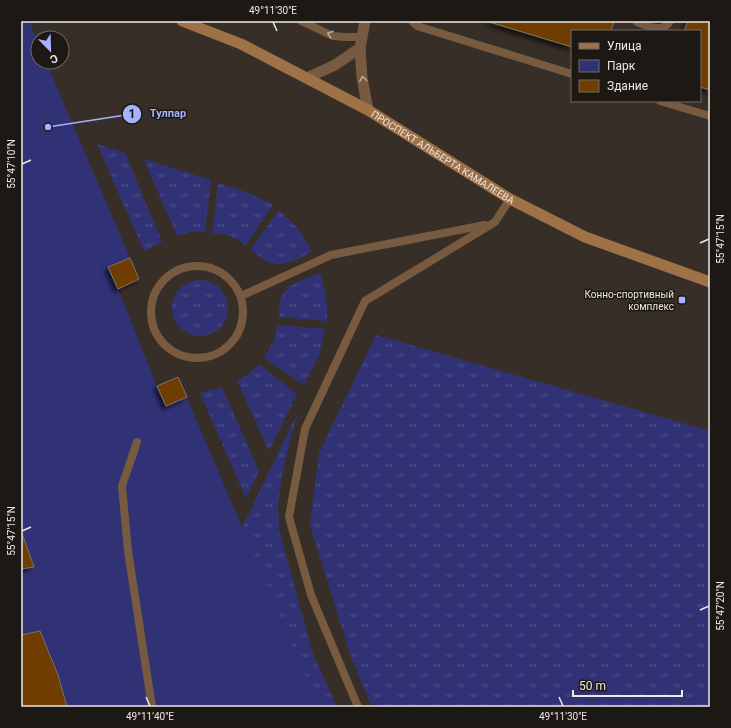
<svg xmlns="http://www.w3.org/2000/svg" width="731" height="728" font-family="Roboto,sans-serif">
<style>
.grass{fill:url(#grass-tufts)}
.park{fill:#313276}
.building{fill:#6f3e00;stroke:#7a7168;filter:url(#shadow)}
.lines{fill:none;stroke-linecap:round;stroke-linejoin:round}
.service{stroke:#775a40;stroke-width:8}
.minor{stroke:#775a40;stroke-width:11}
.secondary{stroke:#9e7146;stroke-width:11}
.oneway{stroke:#b8a89a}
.ticks{fill:none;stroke:#eee8e4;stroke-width:1.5}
.poi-dot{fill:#a7b1fc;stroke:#1c1814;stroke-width:1.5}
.labels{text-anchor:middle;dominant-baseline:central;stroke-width:3;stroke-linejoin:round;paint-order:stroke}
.street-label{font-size:10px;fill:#eee8e4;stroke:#1c1814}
.poi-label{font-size:10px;fill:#eee8e4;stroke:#1c1814;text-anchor:end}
.leader{fill:none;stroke:#a7b1fc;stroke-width:1.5}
.callout-dot{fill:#a7b1fc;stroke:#1c1814;stroke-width:1.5}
.mark-label{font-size:12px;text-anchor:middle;font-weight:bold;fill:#111}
.callout-label{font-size:11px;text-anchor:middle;font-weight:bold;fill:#a7b1fc;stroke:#1c1814;stroke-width:3;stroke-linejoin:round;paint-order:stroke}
.neatline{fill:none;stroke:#eee8e4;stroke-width:1.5}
.ticks-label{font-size:10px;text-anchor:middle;fill:#eee8e4}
</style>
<defs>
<pattern id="grass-tufts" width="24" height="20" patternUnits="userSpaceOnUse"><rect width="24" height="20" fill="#313276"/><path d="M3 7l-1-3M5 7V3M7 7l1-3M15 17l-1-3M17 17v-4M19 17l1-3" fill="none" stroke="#4f5089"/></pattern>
<filter id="shadow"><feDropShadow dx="-3.5" dy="3.5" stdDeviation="2" flood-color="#0009"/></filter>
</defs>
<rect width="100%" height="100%" fill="#372f27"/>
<g class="grass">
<path d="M97 144 125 153 162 242 144 251Z"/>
<path d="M144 159 211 180 205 232H191L177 236Z"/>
<path d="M218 183 249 193 273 205 246 245 229 235 212 233Z"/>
<path d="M279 210 298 228 312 252C287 264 273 273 251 249Z"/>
<path d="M320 273C325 289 328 304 327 321L279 317C279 312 279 305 280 301 285 283 306 279 320 273Z"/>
<circle cx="200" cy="308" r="28"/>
<path d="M277 325 325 329 319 355 304 385 264 358 274 341Z"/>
<path d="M376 335 710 431V707H372L351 657 310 525 319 453Z"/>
<path d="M259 364 297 394 269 451 237 381 247 375Z"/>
<path d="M222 387 259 471 246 498 200 393Z"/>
<path d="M299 410 289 444 282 474 278 504 279 529 312 651 337 707H162L241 530Z"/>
</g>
<path class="park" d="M21 21H29L38 42V62H46L139 279 118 289 157 386 178 377 319 707H21Z"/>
<g class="building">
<path d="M486 21H614L611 31H572V47Z"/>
<path d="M688 21H710V90L700 87V31H684Z"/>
<path d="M130 258 139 279 118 289 108 267Z"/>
<path d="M178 377 187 397 166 406 157 386Z"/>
<path d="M21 532 23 536 34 567 21 569Z"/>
<path d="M40 631 58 675 67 707H21V635Z"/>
</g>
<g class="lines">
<g class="service">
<path d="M301 21 333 36 345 37H362"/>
<path d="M412 21 417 26 572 74"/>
<path d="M636 21 639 23C649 26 663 34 670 21"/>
<path d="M660 101 710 116"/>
<circle cx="197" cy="312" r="46"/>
<path d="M241 296 331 255 485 225"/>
<path d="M137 442 122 486 128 551 152 707"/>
<path d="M358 707 311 595 289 517 305 429 365 301 495 222 510 199"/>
</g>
<g class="minor">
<path d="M365 21 360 48 362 78 368 110"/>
<path d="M307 78 335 65 360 48"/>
</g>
<path class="secondary" id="s1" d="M182 21 241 44 368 110 510 199 585 237 710 282"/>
</g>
<defs><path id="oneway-chevron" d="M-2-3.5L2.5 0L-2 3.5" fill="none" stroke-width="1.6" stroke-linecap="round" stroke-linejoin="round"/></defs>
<g class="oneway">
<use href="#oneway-chevron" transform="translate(330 34) rotate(-162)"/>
<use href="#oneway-chevron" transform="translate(363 79) rotate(-97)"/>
</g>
<path class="ticks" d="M273 22 277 31M22 164 31 160M700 243 709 239M22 531 31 527M700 610 709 606M146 697 150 706M559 697 563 706"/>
<rect class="poi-dot" x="678" y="296" width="8" height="8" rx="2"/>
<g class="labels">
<g class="street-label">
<text stroke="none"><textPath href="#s1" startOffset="295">ПРОСПЕКТ АЛЬБЕРТА КАМАЛЕЕВА</textPath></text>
</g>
<g class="poi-label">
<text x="674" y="294">Конно-спортивный<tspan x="674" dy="12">комплекс</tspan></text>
</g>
</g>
<path class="leader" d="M48 127L132 114"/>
<g class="callout-dot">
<circle cx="48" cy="127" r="4"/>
<circle cx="132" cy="114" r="10"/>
</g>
<g class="mark-label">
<text x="132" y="118">1</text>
</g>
<g class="callout-label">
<text x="168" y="117">Тулпар</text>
</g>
<rect width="731" height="728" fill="none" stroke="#1c1814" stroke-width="44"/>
<rect x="571" y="30" width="130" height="72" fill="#1c1814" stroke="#706b67"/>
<rect x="579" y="43" width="20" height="6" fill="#9e7146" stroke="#706b67"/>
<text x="607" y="50" font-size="12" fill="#eee8e4">Улица</text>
<rect x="579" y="60" width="20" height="12" fill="#313276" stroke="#706b67"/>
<text x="607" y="70" font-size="12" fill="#eee8e4">Парк</text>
<rect x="579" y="80" width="20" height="12" fill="#6f3e00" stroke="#706b67"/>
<text x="607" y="90" font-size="12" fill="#eee8e4">Здание</text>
<g transform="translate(50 50) rotate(157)"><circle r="19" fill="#1c1814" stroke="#706b67"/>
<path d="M0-3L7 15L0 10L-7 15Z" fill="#a7b1fc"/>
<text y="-6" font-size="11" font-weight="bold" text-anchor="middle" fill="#eee8e4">С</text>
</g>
<path d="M573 690v6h109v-6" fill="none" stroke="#eee8e4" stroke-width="2"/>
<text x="579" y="690" font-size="12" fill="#eee8e4" stroke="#1c1814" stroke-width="3" paint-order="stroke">50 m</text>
<rect x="22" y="22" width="687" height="684" class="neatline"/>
<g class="ticks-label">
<text x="273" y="14">49°11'30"E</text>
<text transform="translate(11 164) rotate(-90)" y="4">55°47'10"N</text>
<text transform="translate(720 239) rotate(-90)" y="4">55°47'15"N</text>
<text transform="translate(11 531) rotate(-90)" y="4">55°47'15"N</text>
<text transform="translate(720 606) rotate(-90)" y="4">55°47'20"N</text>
<text x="150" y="720">49°11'40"E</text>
<text x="563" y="720">49°11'30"E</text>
</g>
</svg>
